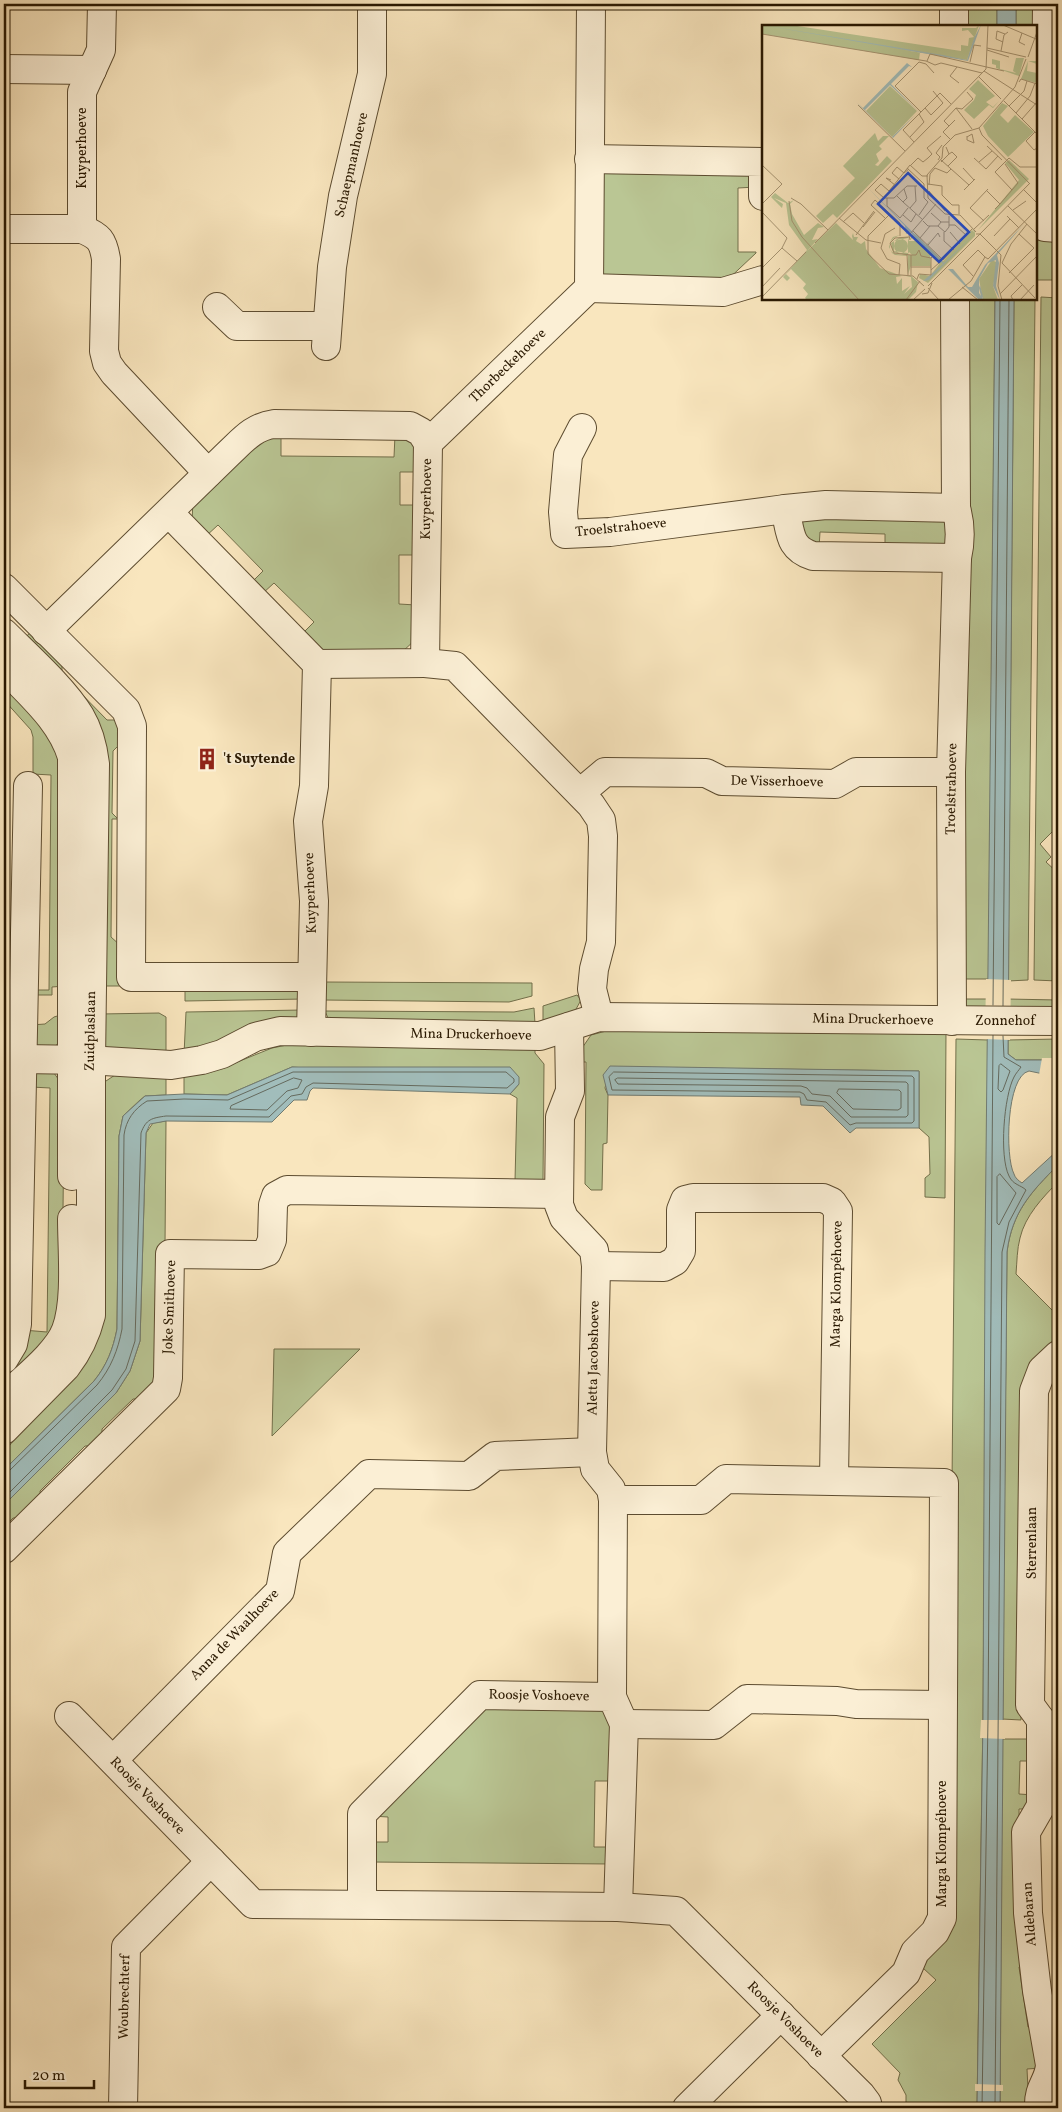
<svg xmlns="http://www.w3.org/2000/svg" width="1062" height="2112" font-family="Vollkorn,serif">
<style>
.green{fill:#bac694;stroke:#726f4a}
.water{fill:#a1bdbb;stroke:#717b71}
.pier{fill:#f9e6be}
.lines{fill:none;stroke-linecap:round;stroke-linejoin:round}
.shore{stroke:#656a5e;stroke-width:1}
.minor-casing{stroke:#5d4c30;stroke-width:30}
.minor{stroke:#fbefd5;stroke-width:28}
.labels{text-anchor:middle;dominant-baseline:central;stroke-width:4;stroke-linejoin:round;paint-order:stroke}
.street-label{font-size:14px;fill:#291801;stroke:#fbefd5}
.poi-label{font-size:14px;font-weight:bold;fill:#291801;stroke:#fbefd5;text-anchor:start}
.inset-road{fill:none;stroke:#a69472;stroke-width:1}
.view{fill:#1d4ed8;fill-opacity:0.15;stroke:#1d4ed8;stroke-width:2.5}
.inset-edge{fill:none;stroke:#291801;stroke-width:2.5}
</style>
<rect width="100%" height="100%" fill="#f9e6be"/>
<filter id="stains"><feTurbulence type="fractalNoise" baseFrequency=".004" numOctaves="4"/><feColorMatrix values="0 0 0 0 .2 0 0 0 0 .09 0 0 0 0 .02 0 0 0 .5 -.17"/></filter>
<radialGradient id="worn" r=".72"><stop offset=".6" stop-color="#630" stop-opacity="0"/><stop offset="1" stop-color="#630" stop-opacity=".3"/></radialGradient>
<g class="green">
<rect x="966" y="4" width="31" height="22"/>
<path d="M1016 4H1040L1058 238V280H1036V26H1016Z"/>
<path d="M609 168H743L756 181V187L738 188V252H756V253L722 285 604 277 596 267 598 180Z"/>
<path d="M1041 297 1058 298V826L1040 844 1051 857 1046 862 1058 873V900L1055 904 1058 907V981L1034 980Z"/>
<path d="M964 299H995L989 979H957Z"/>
<path d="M1014 299H1035L1028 980 1008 981Z"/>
<path d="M281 433V456L394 457 395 435H404L418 449V472H400V505H418L417 555H399V604L416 605V639L401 653 317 652 301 635 314 622 274 583 262 594 251 583 263 571 218 525 205 537 192 524 193 498 254 438Z"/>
<path d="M943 515 955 536 940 549H885V534L820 532 819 548H805L798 528 808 516Z"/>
<path d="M31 632 62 663V674L107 720H118L122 742 113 751 112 813 118 819H112L111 937 121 946 120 986H99L101 774 19 643Z"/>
<path d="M4 676 59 739 65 986 52 987V995H31V990H49L51 775 33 774V737L31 730 4 700Z"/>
<path d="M324 982 532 983V996L509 1002 323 1000Z"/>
<path d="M185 987 305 989V999L185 1001Z"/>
<path d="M577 995 581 1000 575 1011 543 1024V1006Z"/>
<path d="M959 999H989V1010H968Z"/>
<path d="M1007 999 1058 1000V1012L1007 1010Z"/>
<path d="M534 1008 535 1024 328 1018 325 1011 514 1012Z"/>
<path d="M303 1010 298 1020 184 1055 186 1012Z"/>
<path d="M159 1013 166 1017V1054L110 1051 104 1046 100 1014Z"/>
<path d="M64 1014 60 1042 55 1046 41 1049 34 1044 31 1025 45 1024 54 1017Z"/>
<path d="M614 1029 946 1031 945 1198 925 1197V1178L930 1174 929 1137 919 1128V1071L610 1067 605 1088 608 1095 607 1143 603 1144 602 1190H591L585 1184 586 1062H578V1054L591 1035Z"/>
<path d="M956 1039 988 1040 983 1718 977 2108H906V2095L898 2080 900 2073 872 2044 936 1980 923 1968 926 1954 948 1933Z"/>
<path d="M1058 1039V1060H1016L1008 1054V1040Z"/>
<path d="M292 1044 535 1046V1053L544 1064 543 1181H515L517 1098 510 1094 519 1084 292 1067 227 1095 184 1094V1076L225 1067 272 1048Z"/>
<path d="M48 1069 54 1073 61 1083 64 1116 62 1307 54 1333 4 1390V1369L23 1330 47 1332 50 1088 31 1087 32 1074Z"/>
<path d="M115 1075H166V1095L145 1096 140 1100 123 1116 119 1136 117 1329C113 1349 107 1365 94 1381L4 1470V1452L64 1380 103 1083Z"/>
<path d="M166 1121 165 1246 160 1374 146 1399H133L102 1429V1441L97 1446H85L40 1491 41 1500 24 1517 13 1518 4 1527V1505L116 1393 130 1371 140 1341 146 1133 153 1123Z"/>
<path d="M1058 1165V1182C1043 1197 1025 1216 1020 1238 1017 1249 1017 1262 1016 1274L1058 1316V1345L1024 1378 1021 1720 1002 1719 1007 1252C1012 1212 1031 1192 1058 1165Z"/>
<path d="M274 1349H360L272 1436Z"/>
<path d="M484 1706 601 1707 614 1720 613 1781H595L594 1847H613L611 1864 371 1862V1842H388V1817L371 1816Z"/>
<path d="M1002 1739H1035V1761H1020L1019 1794 1034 1795 1026 1809H1019L1020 1886 1027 1966 1019 1967 1028 2027H1037L1042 2068 1027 2069 1029 2108H1000Z"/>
</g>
<g class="water">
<rect x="997" y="4" width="19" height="22"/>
<path d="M995 299H1014L1008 1054 1016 1060H1058V1077L1029 1071C1006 1076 1005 1157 1014 1174 1015 1178 1019 1181 1022 1183L1058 1150V1165C1031 1192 1012 1212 1007 1252L1000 2108H977L983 1718 985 1252Z"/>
<path d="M610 1066 919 1071V1128H856L850 1133 823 1106 801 1105 800 1097 608 1095 603 1075Z"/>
<path d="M292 1067H510L519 1077V1084L510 1094 313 1088 310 1091 307 1100H294L272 1122 166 1121 150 1124 146 1133 140 1341 130 1371 116 1393 4 1505V1470L94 1381C107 1365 113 1349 117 1329L119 1136 123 1116 145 1096 184 1094 227 1095Z"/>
</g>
<g class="pier">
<path d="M986 979 1011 980 1010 1040 985 1039Z"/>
<path d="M1042 1058H1058L1057 1080 1039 1075Z"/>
<path d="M981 1720H1005V1739L980 1738Z"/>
<path d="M975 2084 1003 2085V2091H975Z"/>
</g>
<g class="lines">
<g class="shore">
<path d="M993 1005 1000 299"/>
<path d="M1003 1006 1009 299"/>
<path d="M1001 1064 1010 1071 1003 1090 1001 1092 998 1089 999 1066Z"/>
<path d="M614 1072 912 1076 914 1078V1121L912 1123H856L850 1125 826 1102 807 1100 804 1094 800 1092 612 1090 609 1077Z"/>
<path d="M294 1078 302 1080 298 1088 287 1091 267 1110 230 1109 231 1106Z"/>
<path d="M618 1078 906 1082 908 1084V1115L906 1117H851L830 1096 812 1094 807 1088 801 1086 618 1084 615 1080Z"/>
<path d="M839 1089 899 1090 901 1092V1108L898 1110 853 1109 837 1093Z"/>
<path d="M1000 1174 1016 1193 999 1225 997 1223V1177Z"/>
<path d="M4 1473 9 1471 97 1385C111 1368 118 1350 122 1329L124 1135C126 1120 134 1109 147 1101L184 1099 228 1100 293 1072H506L514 1079V1082L507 1088 313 1083 306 1087 302 1094 291 1096 269 1117 166 1116C152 1118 146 1119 141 1133L135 1341 126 1369 112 1390 4 1498"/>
<path d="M982 2108 988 1718 993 1035"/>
<path d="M995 2108 1002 1252 1009 1222 1026 1190C1021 1185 1013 1185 1009 1176 999 1156 1004 1096 1014 1077 1016 1073 1019 1070 1021 1067L1004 1057 1003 1036"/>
</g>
<g class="minor-casing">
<g id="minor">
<path d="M102 4 101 50 82 92V229C99 236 103 240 106 259L104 351 107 363 114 373 208 473"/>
<path d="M954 4V26"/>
<path d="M1047 4 1045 227 1058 228"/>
<path d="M4 69 92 70"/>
<path d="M589 159 763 162V196"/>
<path d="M4 229H82"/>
<path d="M589 288 723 292 763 280"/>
<path d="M217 307 237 326H326"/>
<path d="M326 346 332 267 343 196 372 74V4"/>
<path d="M582 428 568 455 563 512 565 534 610 532 785 509 826 505 956 508"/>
<path d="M428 443 589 288 591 4"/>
<path d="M785 509C791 532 788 548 813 556L957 558"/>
<path d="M169 513 317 664 314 786 308 821 314 901 311 1032"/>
<path d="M4 588 126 710 132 726 131 977H312"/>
<path d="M46 631 228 454C243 440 253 427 274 424L410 426 421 432 428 443 425 663 317 664"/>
<path d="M4 633C27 656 64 689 80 716 89 731 93 747 95 764L91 1061V1315C86 1335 79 1350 66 1367L4 1430"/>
<path d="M425 663 455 666 591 805 601 820 603 836 601 942 594 969 592 989 599 1017"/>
<path d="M4 667C30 695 61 720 72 757V1176"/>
<path d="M580 793 605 772 706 773 722 781 835 784 856 772H951"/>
<path d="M952 1021 951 772 957 558C961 540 961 525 956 508L955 299"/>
<path d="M569 1027 570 1091 560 1117 559 1205 564 1218 594 1250 596 1266 592 1452 595 1469 611 1489 613 1500 612 1697"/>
<path d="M22 1059 87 1060 171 1065 202 1060 222 1054 255 1037 280 1031 540 1036 599 1017 1058 1021"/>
<path d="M596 1266 664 1267 675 1261 681 1251V1210L685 1200 693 1198H823L832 1202 838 1211 834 1480"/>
<path d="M4 1359 13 1344 17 1324 28 786"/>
<path d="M4 1398C22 1380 57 1354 66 1330 77 1301 72 1250 72 1219"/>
<path d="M613 1500H701L726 1479 944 1483 942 1918 935 1932 915 1952 906 1973 821 2056"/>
<path d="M4 1549 166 1389 168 1378 170 1254 259 1255 267 1252 272 1240 273 1205 276 1196 287 1190 559 1194"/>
<path d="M69 1716 253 1904 618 1907 676 1911 861 2095 867 2103 868 2108"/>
<path d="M1041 1720 1030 1705 1034 1391 1042 1370 1058 1355"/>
<path d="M624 1724 714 1725 747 1699 837 1701 856 1704 942 1705"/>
<path d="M113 1760 280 1591 287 1553 369 1474 469 1476 495 1456 592 1452"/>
<path d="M362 1904V1814L480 1695 612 1697 624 1724 618 1907"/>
<path d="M123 2108 126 1947 211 1861"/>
<path d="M687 2108 781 2015"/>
<path d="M1039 2108C1038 2086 1049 2082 1050 2065L1037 1991 1028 1913 1026 1832 1041 1806V1720"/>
</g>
</g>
<use href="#minor" class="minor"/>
</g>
<defs>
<g id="building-bare" transform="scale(1.725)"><path d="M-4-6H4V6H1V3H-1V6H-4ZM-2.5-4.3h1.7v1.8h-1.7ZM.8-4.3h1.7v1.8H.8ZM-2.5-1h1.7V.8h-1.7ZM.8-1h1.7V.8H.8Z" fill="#8f2418" stroke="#fbefd5" stroke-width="2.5" paint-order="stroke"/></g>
</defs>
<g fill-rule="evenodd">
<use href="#building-bare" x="207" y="759"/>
</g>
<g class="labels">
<g class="street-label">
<text transform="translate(82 148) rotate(-90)">Kuyperhoeve</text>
<text transform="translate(352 165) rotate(-77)">Schaepmanhoeve</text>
<text transform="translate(508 366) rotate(-44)">Thorbeckehoeve</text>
<text transform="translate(427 499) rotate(-89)">Kuyperhoeve</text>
<text transform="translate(621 528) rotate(-6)">Troelstrahoeve</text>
<text transform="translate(777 782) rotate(1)">De Visserhoeve</text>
<text transform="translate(952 789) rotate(-89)">Troelstrahoeve</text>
<text transform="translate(311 893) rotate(-92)">Kuyperhoeve</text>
<text transform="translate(873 1020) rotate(1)">Mina Druckerhoeve</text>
<text x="1005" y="1021">Zonnehof</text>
<text transform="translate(91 1031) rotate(-89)">Zuidplaslaan</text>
<text transform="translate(471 1035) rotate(1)">Mina Druckerhoeve</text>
<text transform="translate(837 1284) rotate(-89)">Marga Klompéhoeve</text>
<text transform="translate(170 1307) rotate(-88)">Joke Smithoeve</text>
<text transform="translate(594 1358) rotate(-89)">Aletta Jacobshoeve</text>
<text transform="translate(1032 1543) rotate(-90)">Sterrenlaan</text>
<text transform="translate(235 1635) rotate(-46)">Anna de Waalhoeve</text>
<text transform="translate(539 1696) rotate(1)">Roosje Voshoeve</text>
<text transform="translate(147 1796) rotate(46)">Roosje Voshoeve</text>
<text transform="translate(942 1844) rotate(-90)">Marga Klompéhoeve</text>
<text transform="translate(1030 1914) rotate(-94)">Aldebaran</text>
<text transform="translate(125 1997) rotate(-89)">Woubrechterf</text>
<text transform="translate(785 2020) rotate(45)">Roosje Voshoeve</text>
</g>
<g class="poi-label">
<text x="223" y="759">'t Suytende</text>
</g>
</g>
<g transform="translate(762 25)">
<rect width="275" height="275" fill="#f9e6be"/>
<path d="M0 0H29L199 26V20L206 21 207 13 212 12 206 5 200 6V3H214L217 0 205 35 142 25 158 27 157 35 0 9ZM254 33H262L257 51 234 43V40L230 39V34L238 36V44L254 48 251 46ZM266 36H275V39L266 36 265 46 275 48V58L259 54ZM216 55 233 71 224 77 231 82 237 76 234 71 237 76 231 83 227 80 212 94 202 85 212 75 214 70 207 64ZM128 61 155 86 130 112 104 86ZM240 78 246 81 238 90 246 98 253 90 272 107 246 132 226 111 221 101ZM113 108 116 116 121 111H127L117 121 120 124 114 129 117 136 113 140 116 141 125 131 130 136 75 193 71 189 61 198 54 191 93 153 81 141ZM247 135 267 154 216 205 257 155 243 138ZM13 168 26 178 32 175 28 179 30 189 42 210 56 198 62 202 56 203 50 215 56 214 45 226 74 198 91 215 90 211 91 208 92 212H96L94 216 99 219 103 216 104 224 118 243 140 251 134 252 135 259 140 253V266L148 261 142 269 150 262 149 252H144L149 251 156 257 154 267 146 275H45L43 273 46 269 41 263 44 259 29 244 24 249 28 253 25 256 21 252 45 225 27 200 24 178 12 173 21 179 20 183 9 172ZM209 202 213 206V211L166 258 157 253 158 249 168 251 178 238 171 230 168 231 169 241H149L146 249V230H150L147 227 145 231 133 230 130 228 127 222 129 215 131 212 138 210 132 213 129 216 128 220V224L130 227 134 229 144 230 131 227 129 218 138 212H146L147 216H153L151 212 148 215 150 209 157 215 152 207 164 220 169 215 165 220 181 236 210 205 213 208ZM146 213V228L132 226V216ZM132 221a7 7 0 1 1 14 0a7 7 0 1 1-14 0ZM230 235 236 238 231 261 236 275H221L217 254Z" fill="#bac694" fill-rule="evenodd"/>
<path d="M0 0 181 30 205 35 212 13 219 0 206 36ZM145 38 150 42 147 41 129 59 157 87 128 60 103 85 130 112 153 90 131 113 95 78 101 83ZM107 164 182 238 211 210 167 255 161 256 181 239 148 207 144 209 143 201ZM262 199 235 230 237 238 234 261 238 275 231 261 234 235 226 238 217 254V268L219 271 217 263 218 260 222 275 220 271 221 275H217L186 244H191L206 262H210L223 240Z" fill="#a1bdbb"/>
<path class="inset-road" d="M241 0 274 14M260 8 257 17 263 20M0 9 164 36 173 40 179 38 220 48M241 17 234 14 235 6 243 9M225 23 264 32M225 25 247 32M239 26 242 10 246 7M266 32 275 7M264 34 253 62 217 103 220 110 267 158M165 36 168 29 242 46M208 37 212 20 219 21M195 42 188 51 197 58M222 46 275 80M217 52 239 74M257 57 259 54 275 59M242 76 275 109M96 80 143 126M247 81 262 66 265 56M163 83 169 90 181 78 171 66M194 83 200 84 211 74 205 67M159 87 133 61 157 37 164 39 172 48M254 88 268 71 273 58M260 94 275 77M187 101 182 96 194 83 210 104M273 107 264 116 272 125 275 123M205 111V115L212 118 210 109 205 112M148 112 162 97 157 89M189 115 181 107 193 95M152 117 141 105 178 68 189 79M225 121 240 135M212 133 224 144 236 131M176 135 178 132 174 128 180 120M179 135 207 160M179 137 187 129 184 122M217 137 230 126M0 140 20 159 0 179M149 140 156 133 161 137 166 133 170 129 165 123 179 111M186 141 195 132 190 127 187 129M145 143 162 159V173L166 177 157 190M173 143 185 148 189 144M201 143 212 155M137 154 130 148 135 142 142 148 147 144M129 155 124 153 133 160M166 159 180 161V170L190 180H197V189M167 160 168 149 173 143M155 161H145L132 173H122L113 165 119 159 127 166 148 140 160 151H166M202 165 213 154M250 165 233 147 247 133 258 142H275M262 165 275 178M167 166 183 186M225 166 238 179 233 184M135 171 141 177 145 173 142 164M29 173 39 179 66 205M125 173V181L138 193 146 183M27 176 30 196 40 212 97 275M141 177 161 195M238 179 256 158 243 139M246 181 275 209M148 183 154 176 153 161M251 185 264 176M0 187 25 213 20 223 0 243M169 188 179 197H187M128 189 106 211V229L127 249 151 251 162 261M141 190 149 197 154 189M245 191 257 203M77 193 104 215M123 193 109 180 113 175 138 198V211M161 196 166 201H176M222 196 208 183 226 164M81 197 91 188 102 198M179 197 176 201 183 207 187 202V191M265 199 249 219 240 238 273 273M187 200H193L205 211M101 202 113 187M133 203 123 209 119 223 125 234 138 239 137 250M212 204 227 190M151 206 181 235 210 204M182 207V216L192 225M188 207 198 219M214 207 198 190 183 189 166 173 165 150 180 133 181 122 193 110 217 103M214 209H218L268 158M218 209 239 230 236 261 240 275M94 210 112 186M232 211 248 194M147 212 133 213 128 218 132 228 149 230V250M158 213 168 201M104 215 119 218M148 215 147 210 174 179M53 218 224 44 226 0M166 220 176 208 178 212M20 223 35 236M145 229 146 250M149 230H154L157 225 159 231 169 233M149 242H169M247 248 272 223 257 209M211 251 201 240 216 225 223 232M155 254 157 249 169 250V233L171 231 178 237 169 245M166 261 218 209M0 262 18 243M200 262 216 275M166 263 177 275M160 269 166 268 170 258M238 269 275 231M0 272 44 227M144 275 158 256M151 275 163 264M186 275 209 256 223 232 226 234 275 184M251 275 249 271 260 260M258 275 272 260"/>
<path class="view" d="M146 148 207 207 177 237 116 179Z"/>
<rect width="275" height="275" class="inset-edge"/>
</g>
<rect width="1062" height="2112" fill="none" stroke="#f9e6be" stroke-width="20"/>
<rect x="5" y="5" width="1052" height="2102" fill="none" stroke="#291801" stroke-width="2.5"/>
<rect x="10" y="10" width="1042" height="2092" fill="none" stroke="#291801"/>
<path d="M25 2080v8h69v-8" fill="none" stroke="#291801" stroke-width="2.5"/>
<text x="32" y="2080" font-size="15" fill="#291801" stroke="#fbefd5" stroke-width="4" paint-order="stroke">20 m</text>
<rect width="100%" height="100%" filter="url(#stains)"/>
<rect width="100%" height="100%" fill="url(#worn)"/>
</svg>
